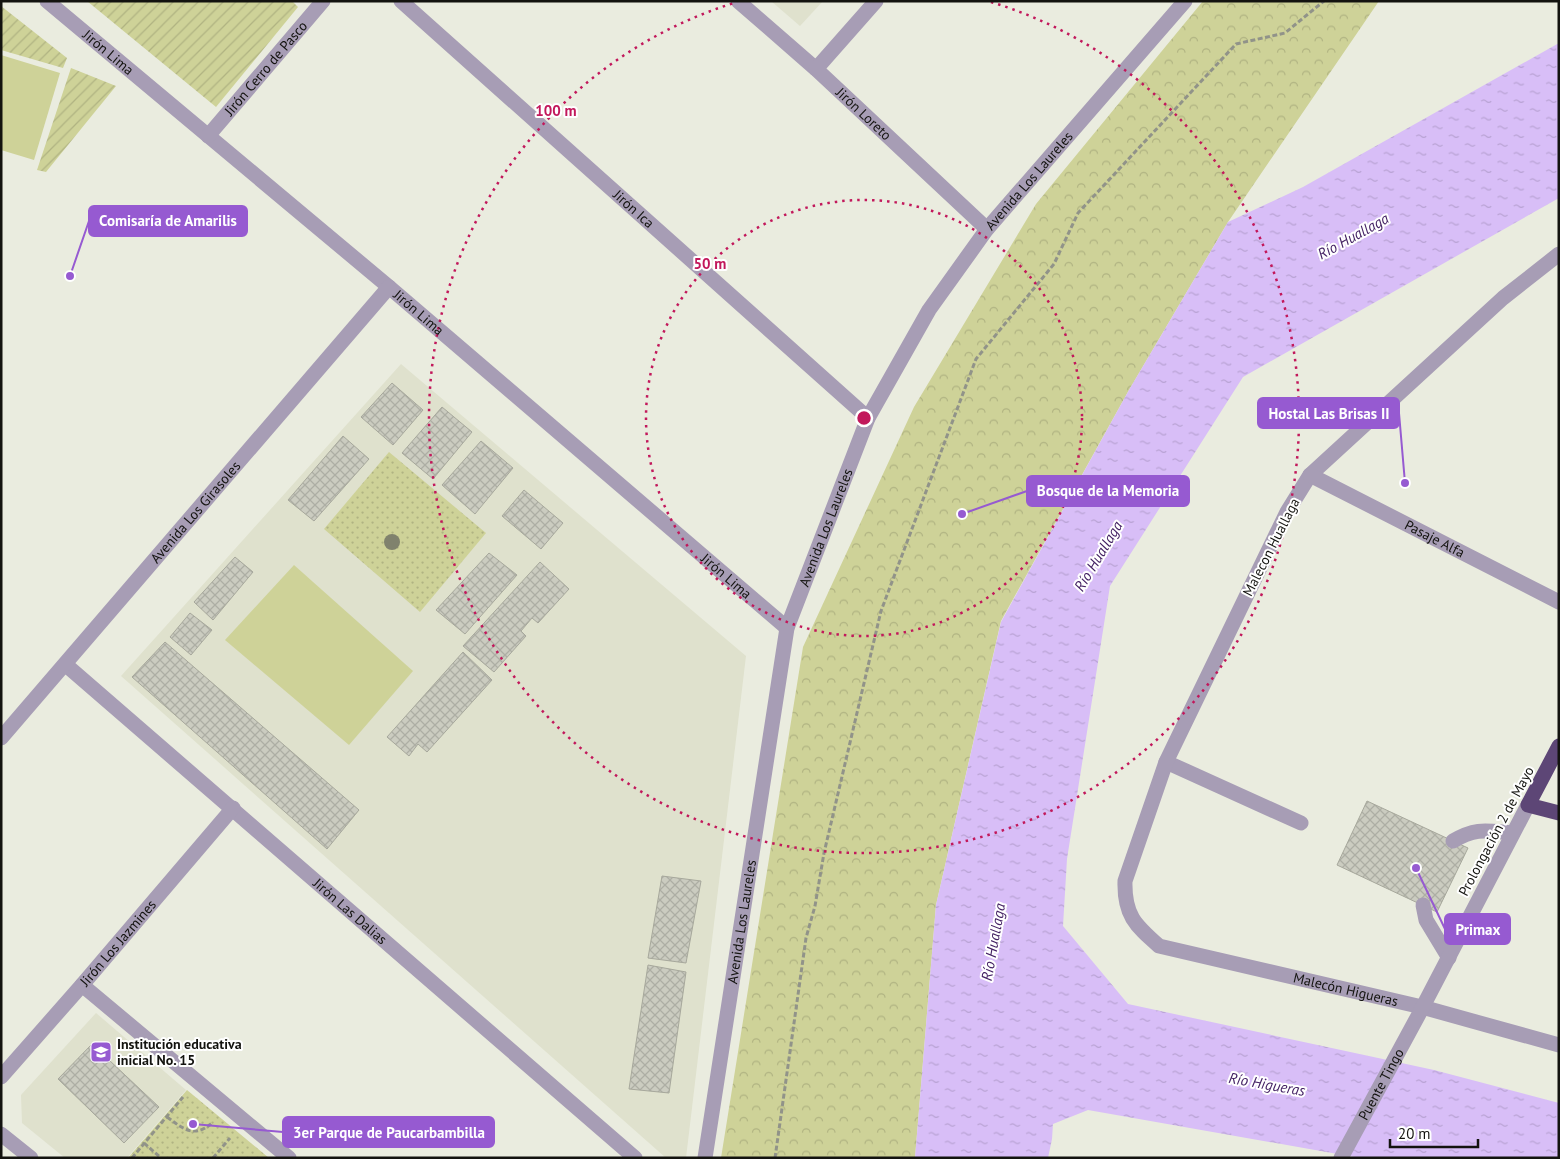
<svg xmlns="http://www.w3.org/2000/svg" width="1560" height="1159" font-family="'PT Sans',sans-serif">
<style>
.built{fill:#dfe1cd}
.grass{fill:url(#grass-dots)}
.forest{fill:url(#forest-crowns)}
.garden{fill:url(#garden-furrows)}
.pitch{fill:#ced298}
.water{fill:url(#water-ripples)}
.building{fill:url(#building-cross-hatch);stroke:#a7a89c}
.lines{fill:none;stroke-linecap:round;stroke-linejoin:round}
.path{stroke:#919389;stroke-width:3;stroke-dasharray:5 2.5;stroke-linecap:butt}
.lane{stroke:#a79db5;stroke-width:15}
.street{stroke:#a79db5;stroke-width:15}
.highway{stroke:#5d4676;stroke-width:15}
.tree{fill:#80826d}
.ring{fill:none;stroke:#c2185b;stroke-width:2.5;stroke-dasharray:2.5 5}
.labels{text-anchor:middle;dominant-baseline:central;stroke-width:4;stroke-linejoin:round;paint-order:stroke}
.street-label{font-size:14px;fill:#13130f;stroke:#fff}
.poi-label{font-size:14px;font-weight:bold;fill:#13130f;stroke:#fff;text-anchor:start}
.water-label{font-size:15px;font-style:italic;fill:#442264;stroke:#fff}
.centre{fill:#c2185b;stroke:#fff;stroke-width:2.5}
.ring-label{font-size:15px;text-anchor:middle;font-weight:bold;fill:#c2185b;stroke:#fff;stroke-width:4;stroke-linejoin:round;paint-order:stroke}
.leader{fill:none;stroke:#965ad1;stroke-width:2}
.callout-dot{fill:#965ad1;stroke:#fff;stroke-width:2}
.callout{fill:#965ad1;stroke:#965ad1;stroke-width:2}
.callout-label{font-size:15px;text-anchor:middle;font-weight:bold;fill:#fff}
</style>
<defs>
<pattern id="grass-dots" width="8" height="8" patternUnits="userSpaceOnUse" patternTransform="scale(1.25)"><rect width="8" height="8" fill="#ced298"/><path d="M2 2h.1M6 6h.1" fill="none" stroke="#b0b382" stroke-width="1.8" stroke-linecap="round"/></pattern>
<pattern id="forest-crowns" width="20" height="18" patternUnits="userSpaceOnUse" patternTransform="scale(1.25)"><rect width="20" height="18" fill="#ced298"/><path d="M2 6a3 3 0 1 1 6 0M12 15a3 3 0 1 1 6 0" fill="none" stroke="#b0b382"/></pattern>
<pattern id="garden-furrows" width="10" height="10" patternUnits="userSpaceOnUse" patternTransform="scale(1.25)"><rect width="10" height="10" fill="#ced298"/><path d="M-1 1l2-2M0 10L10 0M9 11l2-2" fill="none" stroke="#b0b382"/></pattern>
<pattern id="water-ripples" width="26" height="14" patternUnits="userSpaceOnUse" patternTransform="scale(1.25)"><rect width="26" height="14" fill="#d8bef7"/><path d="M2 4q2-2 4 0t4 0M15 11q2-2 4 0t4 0" fill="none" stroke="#b8a2d3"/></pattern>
<pattern id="building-cross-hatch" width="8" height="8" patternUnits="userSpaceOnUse" patternTransform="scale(1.25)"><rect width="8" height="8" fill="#cbccc0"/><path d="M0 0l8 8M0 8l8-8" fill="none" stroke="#adaea4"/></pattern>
</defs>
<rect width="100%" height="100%" fill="#eaecdf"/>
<g class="built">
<path d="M771 1H823L800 26Z"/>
<path d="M401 364 746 656 686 1158H666L121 676Z"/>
<path d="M96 1013 186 1090 127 1158H65L22 1123 21 1095Z"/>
</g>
<g class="grass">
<path d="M389 452 486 533 420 612 324 529Z"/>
<path d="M187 1090 269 1158H128Z"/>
</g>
<path class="forest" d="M1203 1H1379L1228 222 1129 390 1001 621 936 905 915 1158H721L803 647 914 407 1036 204Z"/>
<g class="garden">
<path d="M87 1H292L298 7 216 107Z"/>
<path d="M1 6 67 58 63 68 1 50Z"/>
<path d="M71 68 116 86 46 172 37 170Z"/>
</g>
<g class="pitch">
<path d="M1 55 60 73 34 160 1 150Z"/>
<path d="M294 565 413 671 349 745 225 640Z"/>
</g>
<path class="water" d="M1559 43V198L1243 377 1110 586 1067 859 1063 926 1128 1004 1434 1070 1559 1103V1158H1360L1088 1110 1053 1124 1052 1139 1048 1158H915L936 905 1001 622 1129 390 1228 222 1303 187Z"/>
<g class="building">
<path d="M392 383 423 410 393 445 361 417Z"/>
<path d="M442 407 472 432 433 479 402 453Z"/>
<path d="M343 436 369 459 314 521 288 500Z"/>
<path d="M481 441 513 468 475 514 442 485Z"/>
<path d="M524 490 563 523 541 549 502 516Z"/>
<path d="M489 553 517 575 465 634 436 610Z"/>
<path d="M235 557 253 572 213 620 194 602Z"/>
<path d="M540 562 569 589 538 623 532 618 521 631 526 636 494 672 463 646Z"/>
<path d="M190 613 212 630 191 655 170 637Z"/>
<path d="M165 642 359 810 327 849 132 677Z"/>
<path d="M463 652 492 680 427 752 418 744 409 756 387 737Z"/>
<path d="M1367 801 1468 848 1437 912 1337 865Z"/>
<path d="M662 876 701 881 686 963 648 958Z"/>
<path d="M648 965 686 972 669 1093 629 1089Z"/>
<path d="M92 1044 159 1107 124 1143 58 1079Z"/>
</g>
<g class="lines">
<g class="path">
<path d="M167 1117C182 1128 194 1139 212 1123"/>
<path d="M144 1143 161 1158"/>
<path d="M132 1158 183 1097"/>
<path d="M213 1158 230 1138"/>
<path d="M775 1158 806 938 815 906 824 853 881 611 976 359 1054 264 1078 213 1236 44 1285 33 1324 1"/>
</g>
<g class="lane">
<path d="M1166 762 1301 823"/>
<path d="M1453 841C1477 827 1487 831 1513 833"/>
<path d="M1423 905 1426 920 1449 958"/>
</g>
<g class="street">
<path id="s1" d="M47 1 389 287 787 628"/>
<path id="s2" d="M401 1 868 418"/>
<path id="s3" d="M738 1 816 69 987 229"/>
<path d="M816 69 876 1"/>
<path id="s4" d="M208 136 323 1"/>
<path id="s5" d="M1559 254 1503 298 1310 475 1287 512 1166 762 1125 881C1124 915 1135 925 1159 946L1422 1007 1559 1045"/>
<path id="s6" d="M1310 475 1559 602"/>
<path id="s7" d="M66 665 635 1158"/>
<path id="s8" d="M1 738 389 287"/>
<path d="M82 985 289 1158"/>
<path id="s9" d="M1 1077 82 985 233 808"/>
<path d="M1 1134 31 1158"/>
<path id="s10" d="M705 1158 787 628 868 418 929 310 987 229 1185 1"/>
<path id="s11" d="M1341 1158 1418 1016 1528 805"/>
</g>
<path class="highway" d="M1559 746 1528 805 1559 813"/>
</g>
<circle class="tree" cx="392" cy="542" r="8"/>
<g class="ring">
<circle cx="864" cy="418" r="218"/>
<path d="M991 2A435 435 0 1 1 737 2"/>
</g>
<defs>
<g id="school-square" transform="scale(1.125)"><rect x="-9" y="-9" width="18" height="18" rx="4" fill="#965ad1" stroke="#fff"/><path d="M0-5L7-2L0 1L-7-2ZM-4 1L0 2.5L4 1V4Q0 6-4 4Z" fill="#fff"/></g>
</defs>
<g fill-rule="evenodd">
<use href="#school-square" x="101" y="1052"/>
</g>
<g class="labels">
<g class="street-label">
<text stroke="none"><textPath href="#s1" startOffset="80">Jirón Lima</textPath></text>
<text stroke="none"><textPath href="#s4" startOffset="89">Jirón Cerro de Pasco</textPath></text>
<text stroke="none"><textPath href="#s3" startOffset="169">Jirón Loreto</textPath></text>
<text stroke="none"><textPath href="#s10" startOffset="1049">Avenida Los Laureles</textPath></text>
<text stroke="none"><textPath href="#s2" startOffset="312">Jirón Ica</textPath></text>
<text stroke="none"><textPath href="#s1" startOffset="485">Jirón Lima</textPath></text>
<text stroke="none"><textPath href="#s8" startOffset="298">Avenida Los Girasoles</textPath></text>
<text stroke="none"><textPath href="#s10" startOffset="644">Avenida Los Laureles</textPath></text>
<text stroke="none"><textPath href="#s6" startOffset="140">Pasaje Alfa</textPath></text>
<text transform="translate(1271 547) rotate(-63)">Malecon Huallaga</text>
<text stroke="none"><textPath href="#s1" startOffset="890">Jirón Lima</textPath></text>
<text transform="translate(1496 831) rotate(-62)">Prolongación 2 de Mayo</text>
<text stroke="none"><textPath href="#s7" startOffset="376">Jirón Las Dalias</textPath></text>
<text stroke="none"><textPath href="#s10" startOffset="239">Avenida Los Laureles</textPath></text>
<text stroke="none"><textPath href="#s9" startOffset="178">Jirón Los Jazmines</textPath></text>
<text stroke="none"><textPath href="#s5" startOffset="1049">Malecón Higueras</textPath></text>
<text stroke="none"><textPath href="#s11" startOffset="84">Puente Tingo</textPath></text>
</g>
<g class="poi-label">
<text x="117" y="1044">Institución educativa<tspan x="117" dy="16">inicial No. 15</tspan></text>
</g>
<g class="water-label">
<text transform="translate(1353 236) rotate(-29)">Río Huallaga</text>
<text transform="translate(1098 556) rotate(-59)">Río Huallaga</text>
<text transform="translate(993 942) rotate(-80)">Río Huallaga</text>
<text transform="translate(1267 1084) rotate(10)">Río Higueras</text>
</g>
</g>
<circle cx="864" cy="418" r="8" class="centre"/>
<g class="ring-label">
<text x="556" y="116">100 m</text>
<text x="710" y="269">50 m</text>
</g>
<path class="leader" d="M70 276L89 221M1405 483L1399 413M962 514L1027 491M1416 868L1445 929M193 1124L283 1132"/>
<g class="callout-dot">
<circle cx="70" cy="276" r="5"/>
<circle cx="1405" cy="483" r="5"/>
<circle cx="962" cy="514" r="5"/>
<circle cx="1416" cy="868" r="5"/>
<circle cx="193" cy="1124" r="5"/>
</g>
<g class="callout">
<rect x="89" y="206" width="158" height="30" rx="5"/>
<rect x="1258" y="398" width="141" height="30" rx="5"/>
<rect x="1027" y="476" width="162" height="30" rx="5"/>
<rect x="1445" y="914" width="65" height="30" rx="5"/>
<rect x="283" y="1117" width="211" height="30" rx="5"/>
</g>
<g class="callout-label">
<text x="168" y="226">Comisaría de Amarilis</text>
<text x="1329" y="419">Hostal Las Brisas II</text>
<text x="1108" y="496">Bosque de la Memoria</text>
<text x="1478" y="935">Primax</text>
<text x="389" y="1138">3er Parque de Paucarbambilla</text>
</g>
<rect width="1560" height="1159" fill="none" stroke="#13130f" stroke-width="5"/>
<path d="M1390 1139v8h88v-8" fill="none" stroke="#13130f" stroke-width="2.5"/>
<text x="1398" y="1139" font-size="15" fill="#13130f" stroke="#ffffff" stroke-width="4" paint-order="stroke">20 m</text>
</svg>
